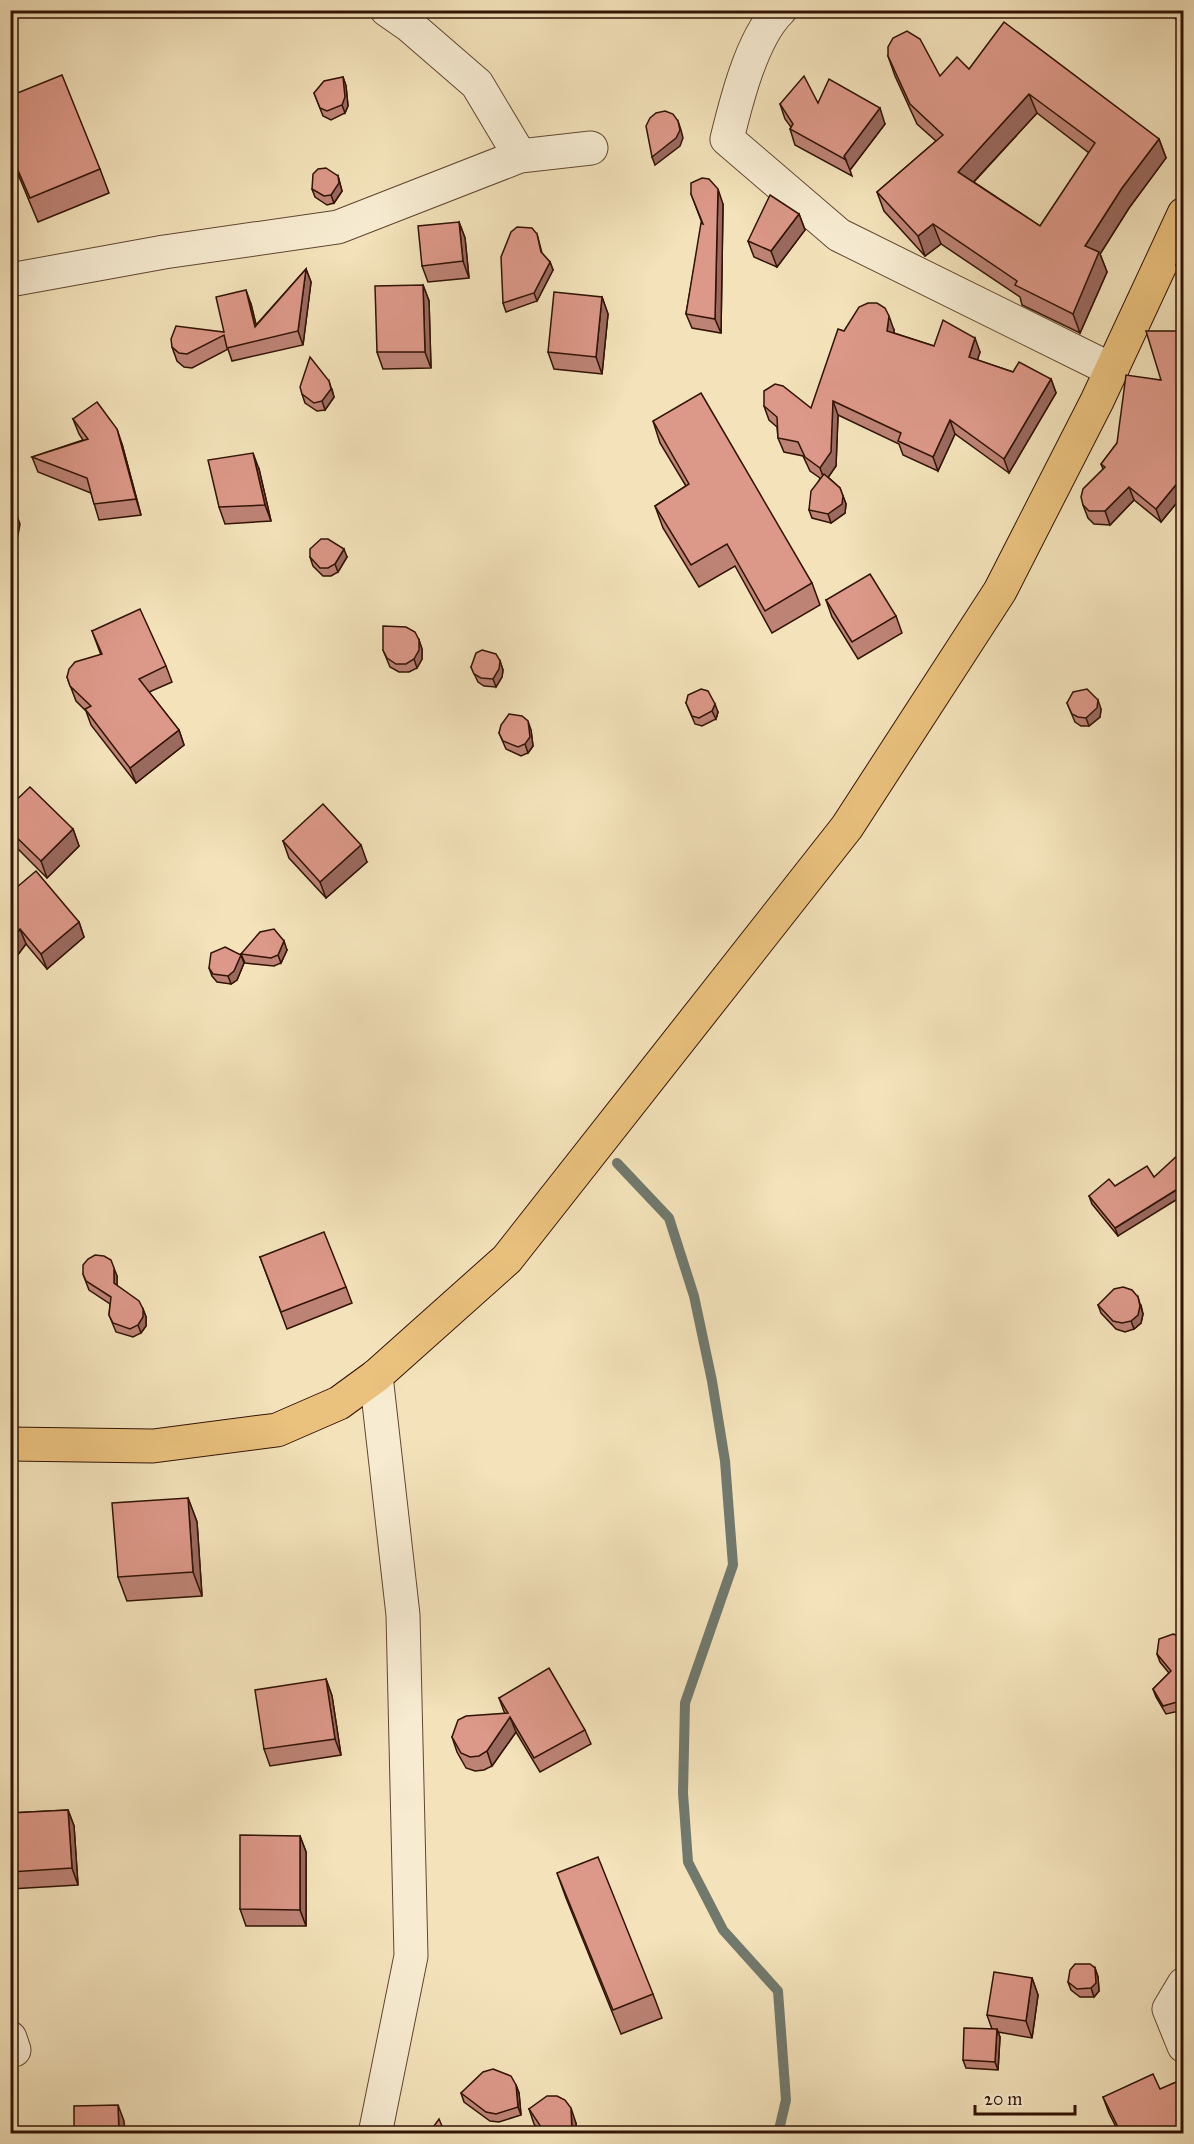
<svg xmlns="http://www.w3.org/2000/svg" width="1194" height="2144" font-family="'IM FELL Great Primer',serif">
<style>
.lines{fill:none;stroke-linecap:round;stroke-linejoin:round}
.stream{stroke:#71796d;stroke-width:10}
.street-casing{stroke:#624732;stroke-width:35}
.primary-casing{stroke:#321305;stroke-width:35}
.street{stroke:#f7ecd2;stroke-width:33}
.primary{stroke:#eac17d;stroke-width:33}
.wall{fill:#bd8375;stroke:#321305;stroke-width:1.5;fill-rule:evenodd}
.shaded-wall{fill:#9a6a5f;stroke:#321305;stroke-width:1.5}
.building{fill:#dc9888;stroke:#321305;stroke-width:1.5;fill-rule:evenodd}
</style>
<rect width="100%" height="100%" fill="#f3e2ba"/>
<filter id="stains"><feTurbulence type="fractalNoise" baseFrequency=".00333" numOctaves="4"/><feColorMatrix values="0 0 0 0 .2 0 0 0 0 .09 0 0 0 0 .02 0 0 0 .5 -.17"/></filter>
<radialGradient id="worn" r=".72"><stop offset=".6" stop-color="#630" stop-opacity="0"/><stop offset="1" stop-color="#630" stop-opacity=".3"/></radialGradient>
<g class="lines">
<path class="stream" d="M617 1163 669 1218 694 1296 712 1381 725 1461 733 1565 685 1703 683 1793 688 1862 723 1930 778 1991 786 2100 778 2134"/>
<g class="street-casing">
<g id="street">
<path d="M387 10 410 26 477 84 520 156"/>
<path d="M780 10C752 37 736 102 727 139L839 235 1112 370"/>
<path d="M10 280 164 252 338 227 520 156 591 148"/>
<path d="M1184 1984 1169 2009 1184 2046"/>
<path d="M10 2038 14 2050"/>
<path d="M375 2134 411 1956 403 1615 376 1376"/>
</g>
</g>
<g class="primary-casing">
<path id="primary" d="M10 1444 153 1446 277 1430 339 1403 376 1376 507 1259 847 827 1000 591 1097 401 1184 214"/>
</g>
<use href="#street" class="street"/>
<use href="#primary" class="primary"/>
</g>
<g class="wall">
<path d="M10 10H25L10 18Z"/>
<path d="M1166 10H1184V15L1178 21Z"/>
<path d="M888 56 940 76 969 69 1159 139 1166 158 1129 208 1100 254 1107 272 1080 333 1022 305 1020 297 941 244 925 256 884 211 877 192 936 141 917 124 895 76ZM1037 113 1089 153 1040 226 974 182Z"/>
<path d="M343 77 346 86 348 106 345 113 331 120 323 116 314 93Z"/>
<path d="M10 96 100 169 109 193 38 222 10 155Z"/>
<path d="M818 103 885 124 850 170 852 176 795 145 790 129 791 127 785 119 780 104Z"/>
<path d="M338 176 342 191 334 203 327 205 315 197 312 189Z"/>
<path d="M691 194 723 204 721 333 692 328 686 314 702 223Z"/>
<path d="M799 214 805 230 777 267 754 257 748 241Z"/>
<path d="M459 222 465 238 469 278 428 282 422 266Z"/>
<path d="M537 234 542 253 550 262 553 270 537 301 506 312 503 303Z"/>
<path d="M1184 254V307L1179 296 1182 279 1176 265Z"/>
<path d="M306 269 311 282 303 345 232 361 228 349 192 368 184 367 177 361 172 347 224 332 251 304 256 325Z"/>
<path d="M423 285 429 301 431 368 383 369 377 352Z"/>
<path d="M602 297 608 314 602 374 554 369 548 352Z"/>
<path d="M894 330V333L934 346 980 352 977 360 1013 372 1051 379 1056 393 1009 473 955 434 938 471 903 455 899 444 838 415 836 466 828 477 840 488 846 504 845 513 831 523 812 518 809 510 820 478 810 471 803 456 784 452 778 438 777 427 769 420 764 406 811 408Z"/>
<path d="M1184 331V494L1161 522 1134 500 1110 525 1094 524 1088 518 1083 505 1103 469 1101 464 1117 443 1161 380Z"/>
<path d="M332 389 334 397 325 410 317 411 305 403 302 394Z"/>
<path d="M73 419 122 444 141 515 99 520 91 493 38 472 32 457 83 440 79 434Z"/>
<path d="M653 421 812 583 820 605 772 633 735 566 699 587 663 528 655 506 686 486 660 443Z"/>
<path d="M259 469 271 521 225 524 219 507Z"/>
<path d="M310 557H347L338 572 331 576H323L313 566Z"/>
<path d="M826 600 896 616 902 633 858 659 832 617Z"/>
<path d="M92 631 166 666 172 682 149 692 179 730 184 745 136 783 91 725 86 711 76 701 67 677 101 655Z"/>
<path d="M419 640 422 649V659L417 668 409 672H399L390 667 383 650Z"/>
<path d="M500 661 503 670 502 677 496 687 484 686 478 682 471 667Z"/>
<path d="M686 703 718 712 716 719 702 726 695 724Z"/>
<path d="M1067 703 1101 709 1100 717 1089 726H1081L1075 722Z"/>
<path d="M531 730 533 746 528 753 521 756 506 749 499 733Z"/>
<path d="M10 806 73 829 79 846 47 878 10 841Z"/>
<path d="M283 841 367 862 326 898 289 858Z"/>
<path d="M10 893 79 922 84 937 47 969 26 944 10 965Z"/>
<path d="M287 950 281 963 274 966 245 963 241 954Z"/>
<path d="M241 955 244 963 237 980 231 984 217 982 212 976 209 968Z"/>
<path d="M1154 1177 1118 1236 1092 1204 1089 1196 1115 1186Z"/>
<path d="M260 1257 346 1287 352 1303 287 1329Z"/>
<path d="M83 1274 117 1276V1286L143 1309 146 1317V1326L141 1333 133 1337 116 1332 109 1315 110 1304 89 1290Z"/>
<path d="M1098 1305H1141L1143 1314 1141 1323 1134 1329 1125 1332 1116 1329 1101 1313Z"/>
<path d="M188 1498 197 1522 202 1596 127 1601 118 1577Z"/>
<path d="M1184 1638V1710L1166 1714 1156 1697 1153 1689 1169 1673 1160 1662 1157 1654Z"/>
<path d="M326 1679 332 1696 341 1755 270 1766 264 1749Z"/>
<path d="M499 1698 585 1730 591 1744 540 1772 516 1732 492 1766 484 1770 475 1771 466 1768 457 1752 452 1737 505 1714Z"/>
<path d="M68 1810 74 1826 78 1885 10 1889V1813Z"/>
<path d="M300 1836 306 1852V1926H246L240 1909Z"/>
<path d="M557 1873 653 1994 662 2018 621 2034 566 1898Z"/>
<path d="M1095 1968 1098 1977 1099 1991 1094 1997H1080L1071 1990 1068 1982Z"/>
<path d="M1032 1978 1038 1995 1032 2038 998 2032 1000 2037 998 2070 966 2068 963 2060 992 2029 987 2015Z"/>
<path d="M516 2085 519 2093 521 2115 499 2122 490 2121 464 2102 461 2093Z"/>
<path d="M1103 2097 1184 2099V2133H1119L1109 2113Z"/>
<path d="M529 2109 576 2123V2133H541L534 2124Z"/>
</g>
<g class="shaded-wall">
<path d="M1174 10H1184V15L1178 21Z"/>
<path d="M343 77 346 86 348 106 345 113 342 105Z"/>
<path d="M1029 94 1037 113 965 191 958 172Z"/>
<path d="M880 108 885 124 850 170 844 156Z"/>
<path d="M678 121 681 130 683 138 680 146 655 165 652 157Z"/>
<path d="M1159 139 1166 158 1129 208 1100 254 1107 272 1080 333 1073 314 1085 246 1122 188Z"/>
<path d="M338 176 342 191 334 203 331 195Z"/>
<path d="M718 189 723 204 721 333 715 319Z"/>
<path d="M799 214 805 230 777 267 771 251Z"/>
<path d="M459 222 465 238 469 278 463 261Z"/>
<path d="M933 224 941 244 925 256 918 236Z"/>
<path d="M550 262 553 270 537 301 534 293Z"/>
<path d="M306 269 311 282 303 345 298 331Z"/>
<path d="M423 285 429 301 431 368 425 352Z"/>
<path d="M246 290 251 304 260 340 255 327Z"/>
<path d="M602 297 608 314 602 374 596 357Z"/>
<path d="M889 316 894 330 892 345 887 331Z"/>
<path d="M975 338 980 352 974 371 969 357Z"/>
<path d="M1051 379 1056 393 1009 473 1004 459Z"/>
<path d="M329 381 334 397 325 410 322 401Z"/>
<path d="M833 401 838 415 836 466 825 482 820 468Z"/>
<path d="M950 420 955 434 938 471 933 457Z"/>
<path d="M117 429 122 444 141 515 136 499Z"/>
<path d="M253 453 259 469 271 521 265 505Z"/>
<path d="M1184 475V494L1161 522 1156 509Z"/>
<path d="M1129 487 1134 500 1110 525 1105 511Z"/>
<path d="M843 496 846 504 845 513 831 523 828 514Z"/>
<path d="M17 516 20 524 17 540 10 545V534Z"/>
<path d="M344 549 347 557 338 572 335 564Z"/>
<path d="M419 640 422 649V659L417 668 414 659Z"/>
<path d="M500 661 503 670 502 677 496 687 493 679Z"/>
<path d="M1098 700 1101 709 1100 717 1089 726 1086 718Z"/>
<path d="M715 704 718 712 716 719 712 711Z"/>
<path d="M528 721 531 730 533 746 528 753 525 744Z"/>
<path d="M179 730 184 745 136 783 130 768Z"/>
<path d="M73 829 79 846 47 878 41 861Z"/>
<path d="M361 845 367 862 326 898 320 882Z"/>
<path d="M79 922 84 937 47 969 41 954Z"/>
<path d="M20 929 26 944 10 965V943Z"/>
<path d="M284 941 287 950 281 963 278 955Z"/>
<path d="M241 955 244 963 237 980 231 984 228 976Z"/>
<path d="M1184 1185V1195L1118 1236 1115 1228Z"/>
<path d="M114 1268 117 1276V1292L114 1283Z"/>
<path d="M1138 1297 1143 1314 1141 1323 1134 1329 1131 1321Z"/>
<path d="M143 1309 146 1317V1326L141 1333 138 1325Z"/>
<path d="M188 1498 197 1522 202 1596 193 1572Z"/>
<path d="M326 1679 332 1696 341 1755 335 1739Z"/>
<path d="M510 1717 516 1732 492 1766 487 1751Z"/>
<path d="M68 1810 74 1826 78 1885 72 1868Z"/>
<path d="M300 1836 306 1852V1926L300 1910Z"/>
<path d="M1095 1968 1098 1977 1099 1991 1094 1997 1091 1988Z"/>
<path d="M1032 1978 1038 1995 1032 2038 1026 2021Z"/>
<path d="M997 2029 1000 2037 998 2070 995 2062Z"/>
<path d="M516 2085 519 2093 521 2115 518 2107Z"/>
<path d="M118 2105 124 2121 125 2133H119Z"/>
<path d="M571 2108 576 2123V2133H572V2132Z"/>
</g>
<g class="building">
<path d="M1004 22 1159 139 1122 188 1085 246 1099 252 1073 314 1015 285 1017 281 933 224 918 236 877 192 943 135 910 104 888 56V47L893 38 907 31 920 39 940 76 957 57 969 69ZM1029 94 1095 143 1040 226 958 172Z"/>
<path d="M62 75 100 169 30 198 10 152V96Z"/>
<path d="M804 76 818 103 829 79 880 108 844 156 846 160 790 129 793 124 780 104Z"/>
<path d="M343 77 345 97 342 105 327 111 320 108 314 93 324 81Z"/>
<path d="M665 111 673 114 678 121 680 130 676 138 652 157 646 126 650 118 656 113Z"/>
<path d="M326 168 338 176 339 183 331 195 324 196 312 189 313 174 318 169Z"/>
<path d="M702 178 709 179 718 189 715 319 686 314 701 223 703 224 691 194V183Z"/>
<path d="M770 195 799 214 771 251 748 241Z"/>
<path d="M459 222 463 261 422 266 418 226Z"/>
<path d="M517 227 532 228 537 234 541 252 550 262 534 293 503 303 501 257 511 232Z"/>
<path d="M1184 254V302L1179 296 1183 270 1176 265Z"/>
<path d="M306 269 298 331 227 348 224 335 187 354 179 353 172 347 171 339 176 326 224 332 216 297 246 290 255 327Z"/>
<path d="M423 285 425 352H377L375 286Z"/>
<path d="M554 292 602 297 596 357 548 352Z"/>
<path d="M868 303H877L885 308 889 316 887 331 934 346 943 320 975 338 969 357 1013 372 1019 362 1051 379 1004 459 950 420 933 457 898 441 901 433 833 401 831 452 820 468 805 457 798 442 778 438 777 417 764 406V391L775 384 783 386 811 408 838 329 844 331 859 307Z"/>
<path d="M1146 331H1184V475L1156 509 1129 487 1105 511H1089L1083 505 1081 497 1083 489 1105 467 1101 464 1117 443 1126 375 1161 380Z"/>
<path d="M310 357 329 381 331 389 322 401 314 403 302 394 300 387Z"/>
<path d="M701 393 812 583 765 611 727 544 691 565 655 506 689 484 653 421Z"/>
<path d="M97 402 117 429 136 499 94 504 87 478 32 457 88 439 73 419Z"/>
<path d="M253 453 265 505 219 507 208 460Z"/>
<path d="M824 474 840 488 843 496 842 504 828 514 809 510 811 491Z"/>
<path d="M10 508 12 509 17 516 14 532 10 534Z"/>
<path d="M321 539H328L344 549 335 564 328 568H320L310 557V549Z"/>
<path d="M870 574 896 616 852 642 826 600Z"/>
<path d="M140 609 166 666 139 679 179 730 130 768 85 709 91 706 70 686 67 677 69 669 75 662 102 654 92 631Z"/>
<path d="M383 626 406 627 415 632 419 640V650L414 659 406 664H396L387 658 383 650Z"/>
<path d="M482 650 496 654 500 661 499 669 493 679 481 678 474 674 471 667 476 653Z"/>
<path d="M701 689 708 691 715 704 712 711 699 718 692 716 686 703 688 695Z"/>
<path d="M1087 689 1098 700 1097 708 1086 718 1078 717 1072 714 1067 703 1073 692Z"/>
<path d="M509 714 522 716 528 721 530 737 525 744 518 747 503 741 499 733 501 725Z"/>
<path d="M30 787 73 829 41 861 10 831V806Z"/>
<path d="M323 804 361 845 320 882 283 841Z"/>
<path d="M36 871 79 922 41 954 20 929 10 943V893Z"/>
<path d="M274 929 284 941 278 955 271 958 241 954 260 932Z"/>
<path d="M225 947 241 955 234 971 228 976 213 974 209 968 211 953Z"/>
<path d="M1179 1154 1184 1159V1185L1115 1228 1089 1196 1109 1179 1115 1186 1147 1166 1154 1177Z"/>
<path d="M324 1232 346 1287 281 1312 260 1257Z"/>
<path d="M95 1255 104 1256 111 1260 114 1268V1283L139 1301 143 1309V1317L138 1325 130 1329 113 1323 109 1315 111 1297 86 1281 83 1274V1265L88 1259Z"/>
<path d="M1123 1287 1132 1290 1138 1297 1140 1306 1138 1315 1131 1321 1122 1323 1113 1321 1098 1305 1114 1289Z"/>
<path d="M188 1498 193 1572 118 1577 112 1503Z"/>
<path d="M1173 1634 1184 1638V1700L1163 1706 1153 1689 1171 1671 1157 1654 1159 1639Z"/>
<path d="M549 1668 585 1730 534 1758 510 1717 487 1751 479 1756 470 1757 461 1753 452 1737 458 1720 466 1716 508 1713 499 1698Z"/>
<path d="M326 1679 335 1739 264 1749 255 1690Z"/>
<path d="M68 1810 72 1868 10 1872V1813Z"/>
<path d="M240 1835 300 1836V1910L240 1909Z"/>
<path d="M598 1857 653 1994 613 2010 557 1873Z"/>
<path d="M1075 1964H1090L1095 1968 1096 1983 1091 1988 1077 1989 1068 1982 1070 1970Z"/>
<path d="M994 1972 1032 1978 1026 2021 987 2015Z"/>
<path d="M964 2028 997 2029 995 2062 963 2060Z"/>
<path d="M493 2069 511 2076 516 2085 518 2107 496 2114 486 2112 461 2093 483 2072Z"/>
<path d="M1153 2074 1160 2089 1176 2082 1184 2099V2125L1165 2133H1121L1103 2097Z"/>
<path d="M547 2096H557L565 2100 571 2108 572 2132 574 2133H554L541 2127 529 2109Z"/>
<path d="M118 2105 119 2133H74V2106Z"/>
<path d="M439 2119 445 2133H429Z"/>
</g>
<rect width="1194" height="2144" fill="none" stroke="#f3e2ba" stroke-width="36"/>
<rect x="12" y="12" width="1170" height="2120" fill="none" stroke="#321305" stroke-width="3"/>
<rect x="18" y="18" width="1158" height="2108" fill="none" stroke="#321305" stroke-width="1.5"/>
<path d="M975 2105v9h100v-9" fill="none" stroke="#321305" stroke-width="3"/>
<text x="984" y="2105" font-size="18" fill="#321305" stroke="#f7ecd2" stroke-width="4.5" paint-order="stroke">20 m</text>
<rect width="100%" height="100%" filter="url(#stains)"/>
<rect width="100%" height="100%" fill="url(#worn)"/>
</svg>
